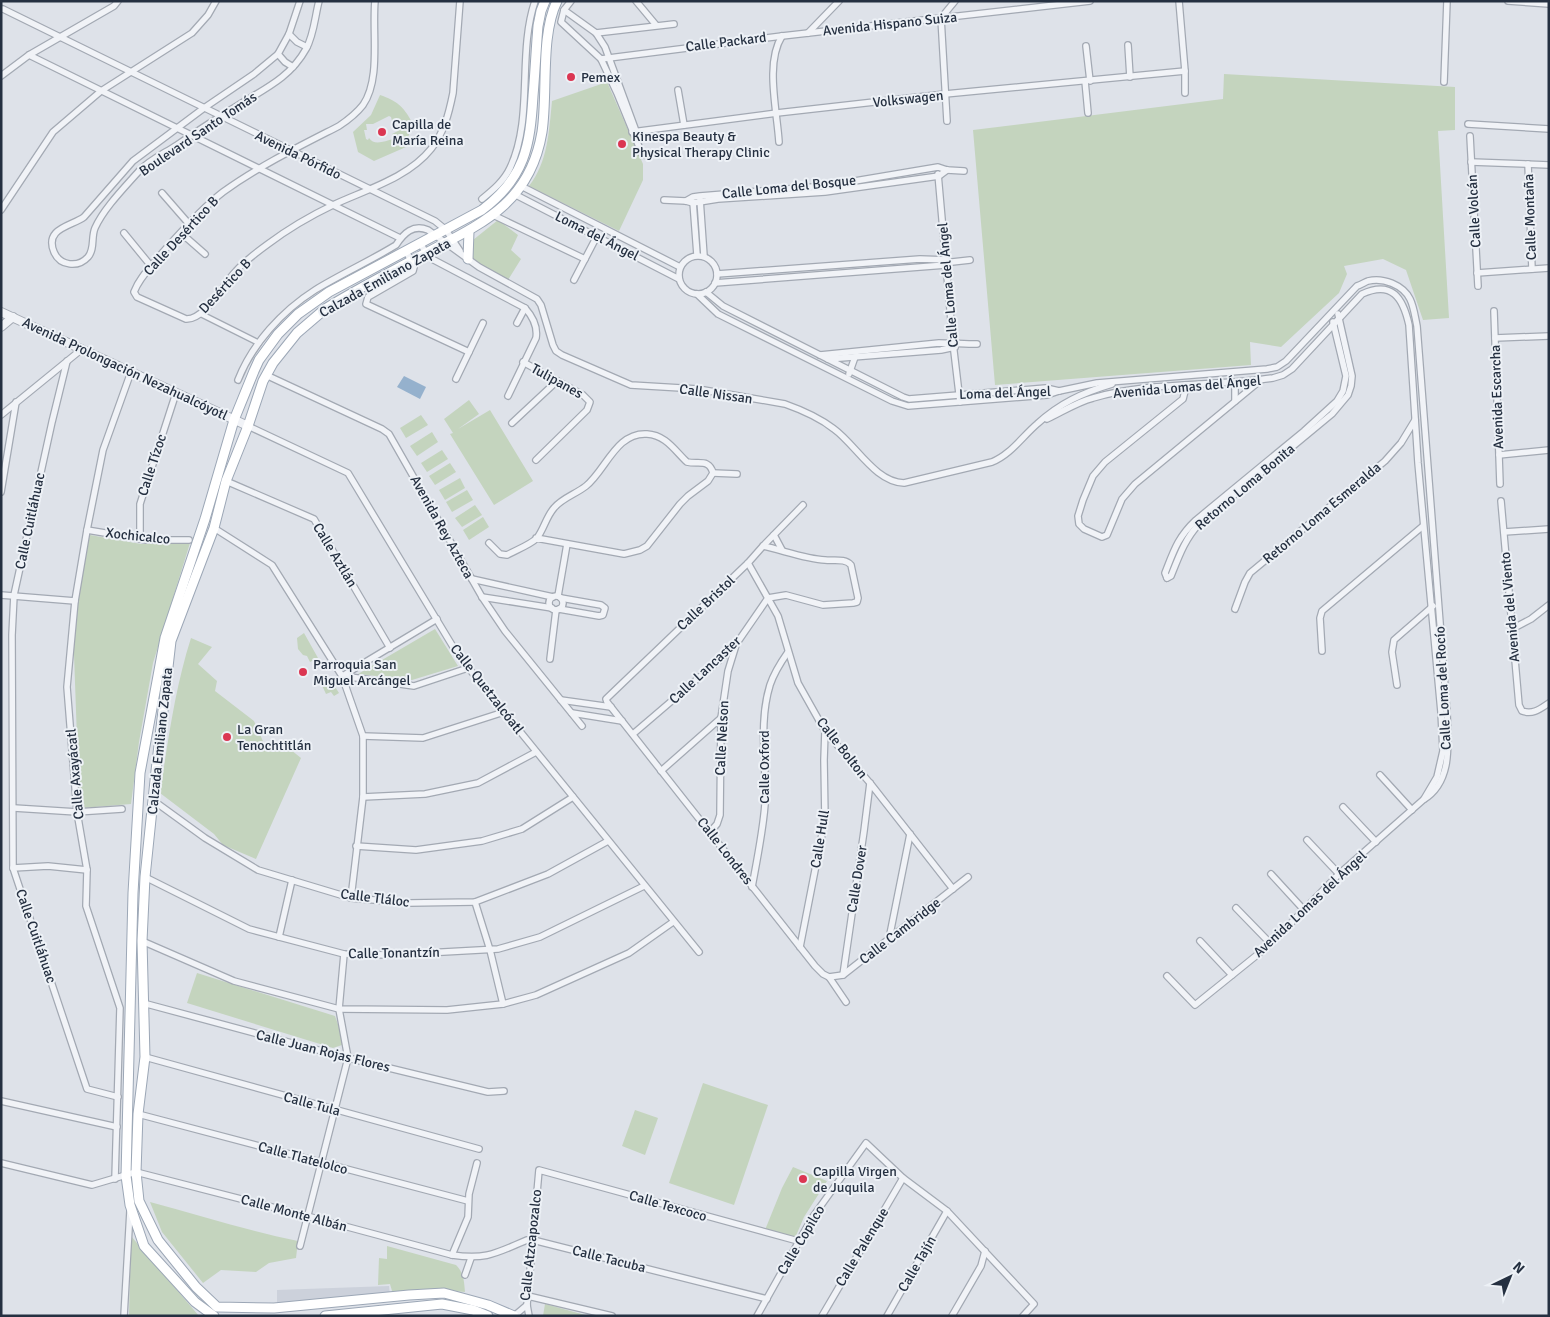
<svg xmlns="http://www.w3.org/2000/svg" width="1550" height="1317" font-family="Signika,sans-serif">
<style>
.built{fill:#ccd1db}
.green{fill:#c4d4be;fill-rule:evenodd}
.water{fill:#95b1cd}
.lines{fill:none;stroke-linecap:round;stroke-linejoin:round}
.pedestrian-casing{stroke:#a3a9b3;stroke-width:7}
.minor-casing{stroke:#a3a9b3;stroke-width:8}
.tertiary-casing{stroke:#a3a9b3;stroke-width:10}
.primary-casing{stroke:#9ca7b6;stroke-width:11}
.pedestrian{stroke:#f1f3f7;stroke-width:4.5}
.minor{stroke:#f1f3f7;stroke-width:5.5}
.tertiary{stroke:#f1f3f7;stroke-width:8}
.primary{stroke:#fff;stroke-width:9}
.poi-dot{fill:#db3652;stroke:#edf1f6;stroke-width:2}
.labels{text-anchor:middle;dominant-baseline:central;stroke-width:4;stroke-linejoin:round;paint-order:stroke}
.street-label{font-size:14px;fill:#253041;stroke:#edf1f6}
.poi-label{font-size:14px;fill:#253041;stroke:#edf1f6;text-anchor:start}
</style>
<rect width="100%" height="100%" fill="#dee2e9"/>
<path class="built" d="M389 1286 390 1295 277 1303V1290Z"/>
<g class="green">
<path d="M1224 74 1455 87V130L1438 131 1449 318 1423 320 1406 270 1383 259 1344 266 1347 274 1339 293 1281 347 1250 342 1251 365 995 385 973 130 1223 99Z"/>
<path d="M607 82 643 164V180L619 231 529 186C548 162 549 131 552 101Z"/>
<path d="M380 95C397 101 403 106 412 122L406 147 374 161 358 152 353 132 371 115ZM389 116 391 117 392 121H395L400 125 398 131 392 134 393 139C385 141 374 146 369 138L368 140 366 139 364 130H367L366 124H373Z"/>
<path d="M498 220 518 235 511 250 521 259 508 280 475 263 469 252 473 240Z"/>
<path d="M469 400 479 414 458 429 490 410 533 481 494 505 450 434 453 433 444 419Z"/>
<path d="M421 415 428 425 406 438 400 428Z"/>
<path d="M432 432 438 442 417 456 410 446Z"/>
<path d="M442 450 448 459 427 472 421 463Z"/>
<path d="M450 463 456 472 435 485 429 476Z"/>
<path d="M460 478 465 488 445 500 439 490Z"/>
<path d="M467 490 473 500 452 512 446 502Z"/>
<path d="M475 505 482 515 462 527 455 518Z"/>
<path d="M483 517 489 527 469 540 463 530Z"/>
<path d="M90 535 141 544 190 543 153 663 139 742 131 804 82 808 79 795 72 598Z"/>
<path d="M435 629 458 666 412 680 358 674Z"/>
<path d="M304 633 318 658 310 662 307 656 303 655 298 649 297 638Z"/>
<path d="M191 638 212 647 198 664 217 681 215 691 254 721 266 748 291 750 301 758 256 859 223 845 214 834 160 793C168 741 175 688 191 638Z"/>
<path d="M327 674 339 693 334 696 331 692 326 694 319 679Z"/>
<path d="M197 973 335 1016 345 1044 333 1048 187 1003Z"/>
<path d="M703 1083 768 1105 734 1205 669 1183Z"/>
<path d="M635 1110 658 1118 645 1155 622 1146Z"/>
<path d="M793 1167 827 1181 804 1217 795 1238 765 1230 782 1188Z"/>
<path d="M150 1202C199 1215 248 1231 298 1241L296 1258 269 1263 256 1272 221 1270 203 1283 162 1232Z"/>
<path d="M131 1236 199 1316H129Z"/>
<path d="M387 1246 456 1265C464 1273 464 1281 465 1292L453 1291 397 1292 392 1291 390 1284 378 1285 379 1258 387 1259Z"/>
<path d="M545 1304 589 1316H543Z"/>
</g>
<path class="water" d="M404 376 426 387 420 399 397 387Z"/>
<g class="lines">
<g class="pedestrian-casing">
<path id="pedestrian" d="M201 314 259 343"/>
</g>
<g class="minor-casing">
<g id="minor">
<path d="M300 1 289 34 278 54 254 74 204 108 133 161 84 217C72 226 44 228 54 252 60 266 78 268 88 257 95 249 91 237 95 228 104 208 125 187 139 171 149 160 165 153 177 145 196 132 217 118 237 106 264 89 290 78 306 49 314 35 315 16 319 1"/>
<path d="M375 1C372 33 381 79 363 105 356 114 348 120 339 126 300 146 259 166 223 192 202 208 180 233 163 252 153 265 140 276 134 292L137 297 186 319C205 320 223 284 236 271 245 261 257 252 268 244 288 229 310 216 333 205 365 190 408 178 431 149 444 133 449 113 453 93L460 1"/>
<path d="M571 1 564 10 561 22 601 59 617 93 642 154 644 155"/>
<path d="M636 1 656 25"/>
<path d="M1179 1 1185 71V93"/>
<path d="M1508 1 1549 4"/>
<path d="M3 9 435 221 446 230 460 251"/>
<path d="M564 10 596 33 605 47 637 134"/>
<path d="M596 33 674 24"/>
<path d="M808 33 839 1"/>
<path d="M289 34 297 42 307 47"/>
<path d="M1128 45 1130 77"/>
<path d="M1086 46 1090 81"/>
<path d="M278 54 285 62 293 67"/>
<path d="M29 55 400 238"/>
<path d="M601 59 782 36 1090 1"/>
<path d="M1 76 29 55 114 6 118 1"/>
<path d="M1085 81 1088 113"/>
<path d="M1444 82 1447 1"/>
<path d="M678 90 684 125"/>
<path d="M947 121 941 18 955 1"/>
<path d="M1468 124 1549 129"/>
<path d="M632 132 777 113 945 94 1185 71"/>
<path d="M1470 136 1478 286"/>
<path d="M779 142C777 110 765 63 782 36"/>
<path d="M1471 162 1549 165"/>
<path d="M1528 164 1532 269"/>
<path d="M938 174 953 343 960 402"/>
<path d="M521 186 680 267"/>
<path d="M162 193 189 224"/>
<path d="M514 194 679 279"/>
<path d="M482 199C493 190 504 181 510 168 534 117 517 54 535 1"/>
<path d="M700 199 704 256"/>
<path d="M664 200 686 201 693 203 718 199 825 192 939 176 947 170"/>
<path d="M686 201 693 197 700 196 825 186 938 167 947 170 964 171"/>
<path d="M693 202 697 255"/>
<path d="M1 210 53 132 101 91 192 33 208 15 216 1"/>
<path d="M493 215 585 259"/>
<path d="M124 233 151 266"/>
<path d="M181 233 205 254"/>
<path d="M420 243 426 253 432 259 525 308C533 317 538 326 536 338L508 396"/>
<path d="M406 251 414 267 413 271 368 297 366 304 469 352"/>
<circle cx="698" cy="275" r="19"/>
<path d="M1477 273 1549 268"/>
<path d="M717 274 920 259 948 260"/>
<path d="M574 280 597 236"/>
<path d="M715 283 946 265 952 262 970 260"/>
<path d="M706 292 723 306 903 397 909 399 1046 388 1059 391"/>
<path d="M697 294 718 314 892 401 908 406 1047 395 1059 391 1097 383 1267 369 1277 367 1286 361 1357 286C1361 285 1365 282 1368 281 1383 277 1403 285 1410 299 1414 307 1415 317 1417 326L1447 713C1448 743 1453 782 1423 800L1339 874 1290 924 1257 955 1195 1005 1167 976"/>
<path d="M1494 311 1500 484"/>
<path d="M517 323 525 308"/>
<path d="M1495 338 1549 336"/>
<path d="M820 355 939 343C952 343 964 344 977 344"/>
<path d="M828 359 941 350 955 347"/>
<path d="M67 361 52 422 14 595 12 635 13 868 87 1089 118 1097"/>
<path d="M523 362 583 395 590 402 587 410 536 460"/>
<path d="M849 374 855 357"/>
<path d="M266 375 382 429 389 434 482 597 505 631 582 726"/>
<path d="M456 379 483 323"/>
<path d="M238 380C252 344 282 311 315 290 341 274 370 261 396 245 404 233 413 224 428 230L479 267 537 299 541 305 553 345 556 351 562 355 631 385 698 389 785 404C802 410 820 418 834 429 856 445 875 482 904 483L992 462C1010 455 1022 437 1037 424 1060 403 1082 393 1112 384"/>
<path d="M1235 382V401"/>
<path d="M1185 385V391L1183 399 1105 462 1093 476 1083 500 1078 516 1079 524 1084 529 1102 537 1107 535 1122 499 1135 484 1261 380"/>
<path d="M1 415 82 349"/>
<path d="M1047 419C1062 412 1077 402 1093 398 1151 381 1213 387 1273 378L1283 375 1292 369 1362 294C1392 280 1403 298 1409 325L1418 463 1441 712 1443 751 1437 777 1424 799"/>
<path d="M512 423 557 381"/>
<path d="M248 426 348 473 458 655 699 952"/>
<path d="M1499 455 1549 450"/>
<path d="M713 473 737 474"/>
<path d="M226 481 314 519 390 648"/>
<path d="M1 492 16 402"/>
<path d="M1501 501 1519 705 1522 711C1533 715 1540 709 1549 703"/>
<path d="M803 505 763 546 748 563 606 699 607 702 815 966 823 974 829 977 846 1002"/>
<path d="M214 528 272 565 342 676 363 736V797L351 898"/>
<path d="M87 530 147 540H189"/>
<path d="M1504 532 1549 529"/>
<path d="M774 535 782 550"/>
<path d="M140 539V504L176 393"/>
<path d="M489 543 500 554 507 555C516 550 530 545 537 538 544 529 546 517 554 508 562 498 576 494 586 486 606 470 616 432 647 434 666 435 675 451 687 462 698 465 709 458 713 473L708 481 688 496 680 504 647 546 640 550 624 554 536 538"/>
<path d="M748 563 778 616 798 683 825 731 870 783 953 889"/>
<path d="M1167 578 1171 576C1179 556 1185 539 1199 524L1332 414 1348 395 1351 386 1352 376 1338 314"/>
<path d="M1167 578 1165 573C1174 550 1178 537 1196 520L1304 431 1337 401 1343 391 1346 376 1333 322"/>
<path d="M472 579 553 597"/>
<path d="M1 595 75 601"/>
<path d="M558 596 567 544"/>
<circle cx="556" cy="603" r="7"/>
<path d="M482 597 552 608"/>
<path d="M559 609 599 616 603 615 605 608 601 605 561 598"/>
<path d="M1235 609 1245 582 1250 573 1385 461 1401 443 1415 420"/>
<path d="M1512 629 1531 619 1549 605"/>
<path d="M1322 651 1320 618 1322 611 1423 526"/>
<path d="M550 659 556 610"/>
<path d="M344 675 437 619"/>
<path d="M343 676 414 686 468 668"/>
<path d="M1397 685 1392 652 1394 640 1433 606"/>
<path d="M561 700 611 707"/>
<path d="M572 713 622 721"/>
<path d="M633 734 716 663 737 643 768 598 786 595 823 605 853 603 857 602 858 598 851 565C845 558 834 561 825 560 806 559 782 550 763 546"/>
<path d="M363 736 423 738 504 712"/>
<path d="M661 771 721 718"/>
<path d="M1380 775 1412 810"/>
<path d="M363 797 425 794 478 783 536 752"/>
<path d="M154 801 205 838 258 870 351 898 409 903 475 902 548 874 608 841"/>
<path d="M1343 807 1376 842"/>
<path d="M14 808 77 812 122 809"/>
<path d="M710 832 717 824 720 815 721 718 728 671 736 645"/>
<path d="M1307 840 1339 874"/>
<path d="M356 846 416 850 482 841 522 829 573 797"/>
<path d="M13 868 48 866 87 870"/>
<path d="M1271 874 1304 910"/>
<path d="M145 877 249 929 344 954 389 955 498 949 540 937 644 886"/>
<path d="M752 887C757 860 763 831 765 804 767 764 758 724 770 685 774 673 781 662 788 652"/>
<path d="M475 902 490 950 503 1004"/>
<path d="M1236 908 1270 943"/>
<path d="M279 937 292 880"/>
<path d="M889 939 910 834"/>
<path d="M142 941 234 981 339 1009 447 1010 503 1004 536 995 629 953 673 922"/>
<path d="M1200 941 1232 975"/>
<path d="M800 947 825 819 824 760 825 731"/>
<path d="M843 975 864 831 870 783"/>
<path d="M829 977 843 975 968 877"/>
<path d="M143 1003 348 1058 488 1092 504 1091"/>
<path d="M145 1057 479 1149"/>
<path d="M1 1101 117 1127"/>
<path d="M138 1114 468 1201"/>
<path d="M1 1163 92 1185 136 1172 307 1216 452 1255C487 1260 496 1253 527 1240H533L767 1299"/>
<path d="M115 1179 120 1008 86 906 87 870 77 812 67 687 75 601 87 530 103 450 131 372"/>
<path d="M300 1246 348 1058 339 1009 344 954"/>
<path d="M452 1255 468 1217 469 1194 477 1163"/>
<path d="M465 1275 471 1258"/>
<path d="M528 1296 612 1316"/>
<path d="M124 1316 130 1211"/>
<path d="M514 1316 527 1305"/>
<path d="M529 1316 527 1305 539 1170 798 1241"/>
<path d="M757 1316 812 1218 866 1143 903 1178 947 1211 1034 1304 1023 1316"/>
<path d="M822 1316 903 1178"/>
<path d="M887 1316 947 1211"/>
<path d="M952 1316 981 1266 985 1251"/>
</g>
</g>
<g class="tertiary-casing">
<g id="tertiary">
<path d="M1 312 248 426"/>
<path d="M1 327 13 317"/>
</g>
</g>
<g class="primary-casing">
<g id="primary">
<path d="M468 259 469 231"/>
<path d="M214 1316 195 1302 144 1246 130 1205 126 1176 133 893 140 773 165 638 205 519 234 420 254 371 259 360 278 334 298 314 329 292 482 210C525 178 530 146 533 96 535 73 536 50 538 26L541 11 545 1"/>
<path d="M325 1316 442 1304 473 1310 488 1316"/>
<path d="M514 1316 488 1305 444 1293 409 1295 274 1308 217 1307 196 1287 158 1240 139 1201 136 1172 138 1114 145 1057 142 941 145 877 156 771 171 641 214 528 226 481 248 426 263 381 273 363 297 333 325 309C357 289 391 272 424 254 481 224 530 204 542 132 548 93 540 36 557 1"/>
</g>
</g>
<use href="#pedestrian" class="pedestrian"/>
<use href="#minor" class="minor"/>
<use href="#tertiary" class="tertiary"/>
<use href="#primary" class="primary"/>
</g>
<g class="poi-dot">
<circle cx="571" cy="77" r="5"/>
<circle cx="382" cy="132" r="5"/>
<circle cx="622" cy="144" r="5"/>
<circle cx="303" cy="672" r="5"/>
<circle cx="227" cy="737" r="5"/>
<circle cx="803" cy="1179" r="5"/>
</g>
<g class="labels">
<g class="street-label">
<text transform="translate(890 24) rotate(-6)">Avenida Hispano Suiza</text>
<text transform="translate(726 42) rotate(-7)">Calle Packard</text>
<text transform="translate(908 99) rotate(-6)">Volkswagen</text>
<text transform="translate(198 134) rotate(-34)">Boulevard Santo Tomás</text>
<text transform="translate(298 155) rotate(26)">Avenida Pórfido</text>
<text transform="translate(789 187) rotate(-6)">Calle Loma del Bosque</text>
<text transform="translate(1474 211) rotate(-93)">Calle Volcán</text>
<text transform="translate(1530 217) rotate(-92)">Calle Montaña</text>
<text transform="translate(181 236) rotate(-47)">Calle Desértico B</text>
<text transform="translate(597 236) rotate(27)">Loma del Ángel</text>
<text transform="translate(385 278) rotate(-29)">Calzada Emiliano Zapata</text>
<text transform="translate(948 285) rotate(-95)">Calle Loma del Ángel</text>
<text transform="translate(225 286) rotate(-47)">Desértico B</text>
<text transform="translate(125 369) rotate(25)">Avenida Prolongación Nezahualcóyotl</text>
<text transform="translate(557 381) rotate(29)">Tulipanes</text>
<text transform="translate(1187 387) rotate(-5)">Avenida Lomas del Ángel</text>
<text transform="translate(1005 393) rotate(-2)">Loma del Ángel</text>
<text transform="translate(716 394) rotate(8)">Calle Nissan</text>
<text transform="translate(1497 397) rotate(-92)">Avenida Escarcha</text>
<text transform="translate(152 465) rotate(-72)">Calle Tízoc</text>
<text transform="translate(1245 487) rotate(-40)">Retorno Loma Bonita</text>
<text transform="translate(1322 513) rotate(-40)">Retorno Loma Esmeralda</text>
<text transform="translate(30 521) rotate(-78)">Calle Cuitláhuac</text>
<text transform="translate(442 527) rotate(61)">Avenida Rey Azteca</text>
<text transform="translate(138 536) rotate(6)">Xochicalco</text>
<text transform="translate(335 555) rotate(59)">Calle Aztlán</text>
<text transform="translate(706 603) rotate(-43)">Calle Bristol</text>
<text transform="translate(1510 607) rotate(-95)">Avenida del Viento</text>
<text transform="translate(705 670) rotate(-43)">Calle Lancaster</text>
<text transform="translate(1443 688) rotate(-93)">Calle Loma del Rocío</text>
<text transform="translate(487 689) rotate(52)">Calle Quetzalcóatl</text>
<text transform="translate(722 738) rotate(-87)">Calle Nelson</text>
<text transform="translate(160 741) rotate(-84)">Calzada Emiliano Zapata</text>
<text transform="translate(842 748) rotate(52)">Calle Bolton</text>
<text transform="translate(764 767) rotate(-90)">Calle Oxford</text>
<text transform="translate(75 774) rotate(-95)">Calle Axayácatl</text>
<text transform="translate(820 839) rotate(-81)">Calle Hull</text>
<text transform="translate(725 851) rotate(52)">Calle Londres</text>
<text transform="translate(857 879) rotate(-81)">Calle Dover</text>
<text transform="translate(375 898) rotate(7)">Calle Tláloc</text>
<text transform="translate(1310 904) rotate(-43)">Avenida Lomas del Ángel</text>
<text transform="translate(900 931) rotate(-38)">Calle Cambridge</text>
<text transform="translate(36 936) rotate(71)">Calle Cuitláhuac</text>
<text transform="translate(394 953) rotate(-1)">Calle Tonantzín</text>
<text transform="translate(323 1051) rotate(14)">Calle Juan Rojas Flores</text>
<text transform="translate(312 1104) rotate(15)">Calle Tula</text>
<text transform="translate(303 1158) rotate(15)">Calle Tlatelolco</text>
<text transform="translate(668 1206) rotate(16)">Calle Texcoco</text>
<text transform="translate(294 1213) rotate(15)">Calle Monte Albán</text>
<text transform="translate(801 1240) rotate(-59)">Calle Copilco</text>
<text transform="translate(531 1245) rotate(-84)">Calle Atzcapozalco</text>
<text transform="translate(862 1247) rotate(-59)">Calle Palenque</text>
<text transform="translate(609 1259) rotate(14)">Calle Tacuba</text>
<text transform="translate(917 1264) rotate(-60)">Calle Tajín</text>
</g>
<g class="poi-label">
<text x="581" y="77">Pemex</text>
<text x="392" y="124">Capilla de<tspan x="392" dy="16">María Reina</tspan></text>
<text x="632" y="136">Kinespa Beauty &amp;<tspan x="632" dy="16">Physical Therapy Clinic</tspan></text>
<text x="313" y="664">Parroquia San<tspan x="313" dy="16">Miguel Arcángel</tspan></text>
<text x="237" y="729">La Gran<tspan x="237" dy="16">Tenochtitlán</tspan></text>
<text x="813" y="1171">Capilla Virgen<tspan x="813" dy="16">de Juquila</tspan></text>
</g>
</g>
<rect width="1550" height="1317" fill="none" stroke="#253041" stroke-width="5"/>
<g transform="translate(1510 1277) rotate(43)" stroke="#edf1f6" stroke-width="4" paint-order="stroke">
<path d="M0-4L9 19L0 12L-9 19Z" fill="#253041"/>
<text y="-8" font-size="14" font-weight="bold" text-anchor="middle" fill="#253041">N</text>
</g>
</svg>
